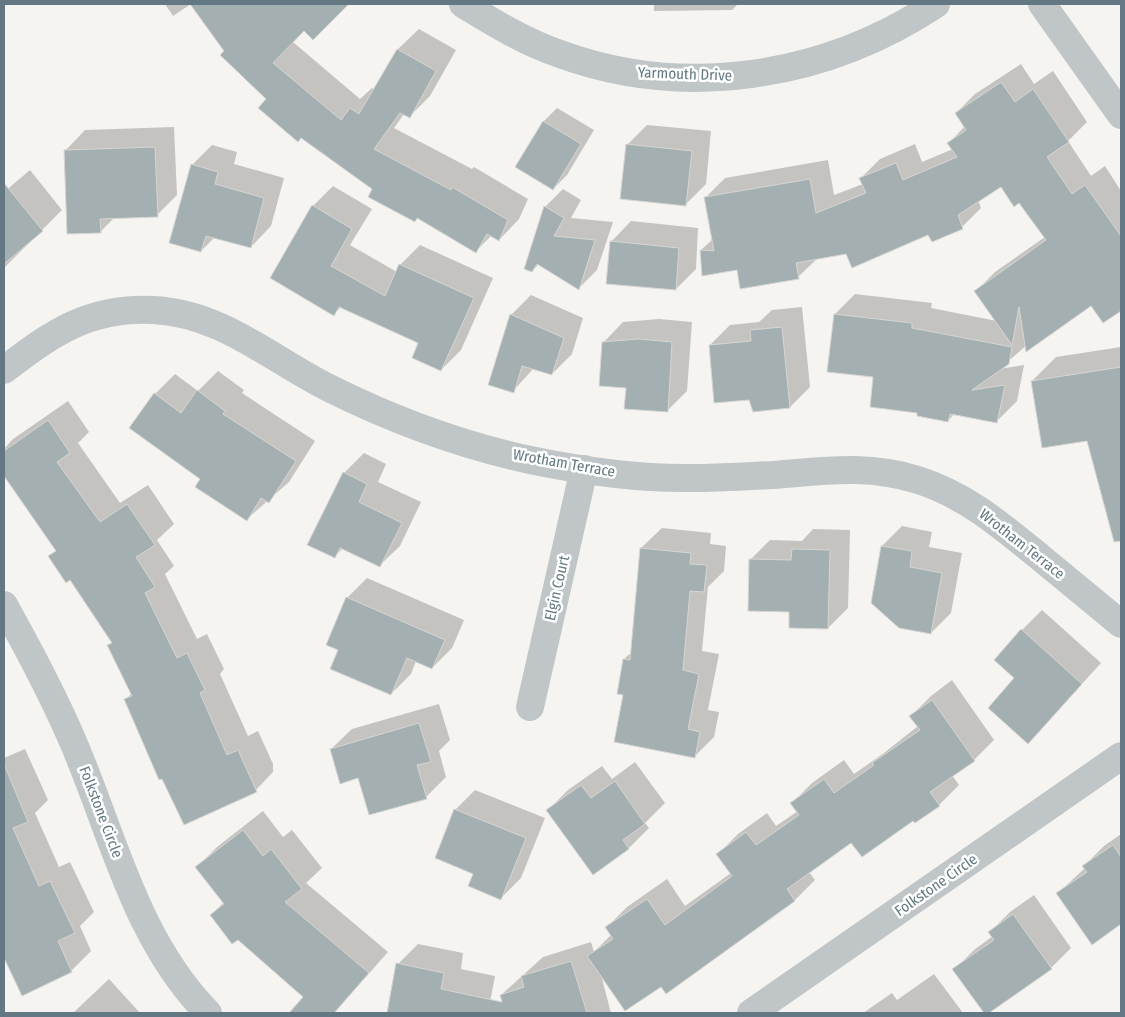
<svg xmlns="http://www.w3.org/2000/svg" width="1125" height="1017" font-family="'Fira Sans Condensed',sans-serif">
<style>
.shadow{fill:#0003}
.building{fill:#a4afb2;stroke:#d6d6d3}
.lines{fill:none;stroke-linecap:round;stroke-linejoin:round}
.street{stroke:#c0c5c7;stroke-width:28}
.labels{text-anchor:middle;dominant-baseline:central;stroke-width:5;stroke-linejoin:round;paint-order:stroke}
.street-label{font-size:15px;fill:#637882;stroke:#fff}
</style>
<rect width="100%" height="100%" fill="#f5f4f1"/>
<g class="shadow">
<path d="M165 4H191L173 16Z"/>
<path d="M191 4H347L313 38 305 29 293 42 360 99 372 88 375 90 398 49 419 29 456 50 430 96 409 117 404 114 394 128 472 169 474 167 528 199 519 219 499 240 491 236 476 251 418 217 415 220 373 189 267 99 226 51Z"/>
<path d="M654 4H738L732 10 654 11Z"/>
<path d="M1021 64 1034 84 1053 71 1087 122 1068 141 1091 176 1105 166 1121 191V309L1104 321 1092 304 1027 345 999 369 1024 365 1017 401 997 421 955 413 948 421 919 412 875 376 835 314 855 294 932 303 931 308 997 321 976 291 995 272 1045 237 1020 202 1001 185 978 200 981 208 962 227 818 258 798 277 738 268 701 250 713 239 706 197 725 178 828 160 834 195 863 184 861 178 880 159 915 144 922 162 953 149 949 143 965 126 956 113 975 94Z"/>
<path d="M557 108 594 130 567 175 553 189 516 166 544 121Z"/>
<path d="M647 125 711 131 706 184 686 204 627 145Z"/>
<path d="M174 127 177 195 157 215 115 217 100 232 65 151 85 130Z"/>
<path d="M212 145 237 152 234 164 284 178 271 226 251 247 215 237 201 251 192 165Z"/>
<path d="M30 170 62 210 4 268V192Z"/>
<path d="M333 186 372 209 350 245 397 272 400 265 420 245 493 278 461 350 441 370 420 342 341 307 334 314 313 206Z"/>
<path d="M563 189 581 200 571 218 613 222 597 270 579 288 539 264 532 271 545 207Z"/>
<path d="M631 221 698 228 696 269 676 289 611 242Z"/>
<path d="M531 295 583 318 572 354 552 374 534 368 513 391 511 315Z"/>
<path d="M802 307 810 387 790 407 750 398 710 345 730 325 759 322 772 310Z"/>
<path d="M659 319 692 322 687 391 667 411 627 386 603 343 623 322Z"/>
<path d="M1121 347V536L1114 538 1088 439 1032 381 1056 357Z"/>
<path d="M218 371 244 390 242 393 315 441 289 482 247 519 202 479 155 394 175 374 198 391Z"/>
<path d="M68 401 89 432 78 443 120 503 148 485 174 524 157 540 174 566 165 574 197 639 207 634 224 669 220 674 248 736 258 731 273 764V772L253 793 125 700 132 693 108 646 113 641 71 578 50 557 57 550 4 474V449L13 439Z"/>
<path d="M364 453 386 464 378 482 421 502 400 546 379 566 343 548 334 557 344 473Z"/>
<path d="M902 526 932 532 929 547 962 553 951 613 931 633 882 546Z"/>
<path d="M662 528 711 533 710 544 726 546 724 571 708 587 702 651 719 654 708 710 719 712 714 737 694 757 624 694V659L632 652 641 548Z"/>
<path d="M813 529 850 530 848 608 828 628 791 611 750 560 770 540 802 541Z"/>
<path d="M367 578 464 620 452 648 432 668 416 661 411 674 391 694 340 650 347 598Z"/>
<path d="M1042 610 1101 663 1028 743 1016 678 1022 630Z"/>
<path d="M952 680 994 740 974 760 952 775 959 785 939 805 913 819 852 841 809 872 815 880 795 900 666 992 661 985 601 975 611 1013H507L501 995 543 957 591 942 594 952 612 934 607 927 627 907 667 879 685 906 731 873 718 854 738 834 767 813 776 826 798 811 792 803 812 783 844 760 854 774 884 753 918 726 911 716 931 696Z"/>
<path d="M439 704 450 740 439 751 446 777 426 797 359 777 331 749 352 729Z"/>
<path d="M25 749 48 800 35 813 59 867 70 862 94 912 80 926 91 951 71 971 23 994 4 955V758Z"/>
<path d="M635 762 665 803 645 823 649 828 629 848 594 873 548 810 568 790 602 766 612 779Z"/>
<path d="M475 790 545 818 521 878 501 898 475 873 455 810Z"/>
<path d="M263 811 283 837 292 830 322 868 306 883 388 952 334 1013H307L298 1005 305 997 211 915 224 902 197 867 217 847Z"/>
<path d="M1121 834V922L1093 943 1057 894 1085 868 1084 866 1104 846Z"/>
<path d="M1034 895 1071 948 1051 968 985 1013 954 970 974 950 993 936 990 932 1010 912Z"/>
<path d="M418 944 463 953 461 969 495 976 488 1013H388L398 964Z"/>
<path d="M934 974 963 1013H863L892 993 897 1000Z"/>
<path d="M109 979 140 1013H73Z"/>
</g>
<g class="building">
<path d="M190 4H349L313 40 304 31 273 63 341 120 350 108 359 114 397 49 436 71 410 118 400 113 374 149 451 190 452 187 508 220 499 241 487 234 476 253 417 218 415 222 368 197 372 189 301 138 298 142 258 108 266 99 220 55 224 51Z"/>
<path d="M1001 82 1015 102 1033 89 1069 142 1047 157 1072 194 1085 185 1121 236V311L1103 323 1091 306 1026 352 1019 307 1012 345 974 291 1046 240 1019 203 1014 207 1001 187 958 215 963 229 932 242 928 235 852 268 846 254 796 263 799 279 740 289 737 270 702 276 700 250 714 251 704 197 810 179 816 213 866 193 859 178 896 163 903 180 957 157 947 143 966 130 955 113Z"/>
<path d="M543 121 581 144 553 190 515 167Z"/>
<path d="M626 144 692 151 686 206 620 199Z"/>
<path d="M155 147 158 217 100 219 101 233 67 234 64 150Z"/>
<path d="M191 164 218 172 215 184 264 198 251 248 206 236 201 252 169 243Z"/>
<path d="M4 183 43 231 4 264Z"/>
<path d="M312 205 352 229 331 266 385 296 399 264 474 298 441 371 412 358 418 343 339 307 334 316 270 278Z"/>
<path d="M544 206 564 218 554 236 595 240 579 290 537 264 532 272 524 269Z"/>
<path d="M610 241 679 248 676 290 606 284Z"/>
<path d="M510 314 564 338 552 375 522 366 514 393 488 385Z"/>
<path d="M834 314 912 323V328L1012 347 1009 364 972 390 1005 385 997 423 950 414 948 422 917 416V413L870 407 873 377 827 372Z"/>
<path d="M782 327 790 408 753 412 749 400 714 403 709 345 751 341 750 330Z"/>
<path d="M638 339 672 342 668 412 624 409 626 388 599 386 602 342Z"/>
<path d="M1121 367V541L1114 542 1087 441 1042 448 1031 381Z"/>
<path d="M197 390 225 411 223 414 296 461 269 503 261 498 247 521 195 487 200 479 129 428 154 393 181 413Z"/>
<path d="M48 420 70 453 57 462 100 522 127 504 155 545 136 557 155 587 145 593 177 658 187 653 205 690 200 693 227 755 238 750 257 792 184 825 162 779 159 780 124 699 132 696 107 645 112 643 70 580 66 583 48 556 56 551 4 476V451Z"/>
<path d="M343 472 367 484 359 502 402 523 380 567 340 548 335 558 307 545Z"/>
<path d="M881 546 912 551 910 567 942 573 931 634 899 628 871 603Z"/>
<path d="M640 548 691 553 690 564 707 565 704 592 690 591 683 670 699 674 688 729 700 732 695 758 614 742 623 695 617 694 623 659 630 660Z"/>
<path d="M792 549 830 550 828 629 789 628V612L748 611 749 559 791 560Z"/>
<path d="M346 597 445 640 432 669 407 658 391 695 330 669 338 650 326 645Z"/>
<path d="M1021 629 1082 684 1028 744 988 708 1014 678 994 660Z"/>
<path d="M932 700 975 761 930 792 940 806 915 823 913 821 862 857 851 843 787 889 795 901 666 994 661 987 625 1011 587 956 613 939 605 927 647 899 665 925 732 876 716 854 746 832 756 845 799 815 790 803 824 779 834 793 874 765 872 763 920 730 909 716Z"/>
<path d="M419 723 431 762 417 765 427 799 369 815 358 778 340 784 330 749Z"/>
<path d="M4 764 28 822 13 828 39 886 50 881 75 933 58 941 72 972 22 996 4 958Z"/>
<path d="M615 781 645 824 623 840 629 849 593 875 546 810 581 785 591 798Z"/>
<path d="M454 809 526 838 501 900 468 886 473 874 435 858Z"/>
<path d="M243 830 263 856 271 849 302 889 285 902 369 973 334 1013H289L303 997 238 940 232 944 210 915 224 904 195 867Z"/>
<path d="M1113 845 1121 857V924L1092 945 1056 893 1087 872 1082 866Z"/>
<path d="M1013 914 1052 969 989 1013H984L952 969 994 940 988 932Z"/>
<path d="M571 961 587 1013H387L396 963 444 973 441 989 502 1002 500 995 524 987 521 976Z"/>
</g>
<g class="lines">
<g class="street">
<path d="M463 4C494 23 525 42 560 54 686 100 826 77 936 4"/>
<path d="M1042 4 1121 115"/>
<path d="M4 370C52 333 89 307 153 310 221 313 271 359 329 388 393 420 461 445 530 460 583 471 639 479 694 478 720 478 747 476 773 475 825 471 867 464 918 480 966 495 1003 527 1041 558 1068 580 1094 602 1121 624"/>
<path d="M4 605C28 648 51 691 71 737 112 830 134 938 208 1013"/>
<path d="M530 707 584 469"/>
<path d="M751 1013 1121 756"/>
</g>
</g>
<g class="labels">
<g class="street-label">
<text transform="translate(685 74) rotate(2)">Yarmouth Drive</text>
<text transform="translate(564 463) rotate(10)">Wrotham Terrace</text>
<text transform="translate(1022 544) rotate(38)">Wrotham Terrace</text>
<text transform="translate(557 588) rotate(-77)">Elgin Court</text>
<text transform="translate(101 812) rotate(69)">Folkstone Circle</text>
<text transform="translate(936 885) rotate(-35)">Folkstone Circle</text>
</g>
</g>
<rect width="1125" height="1017" fill="none" stroke="#637882" stroke-width="10"/>
</svg>
